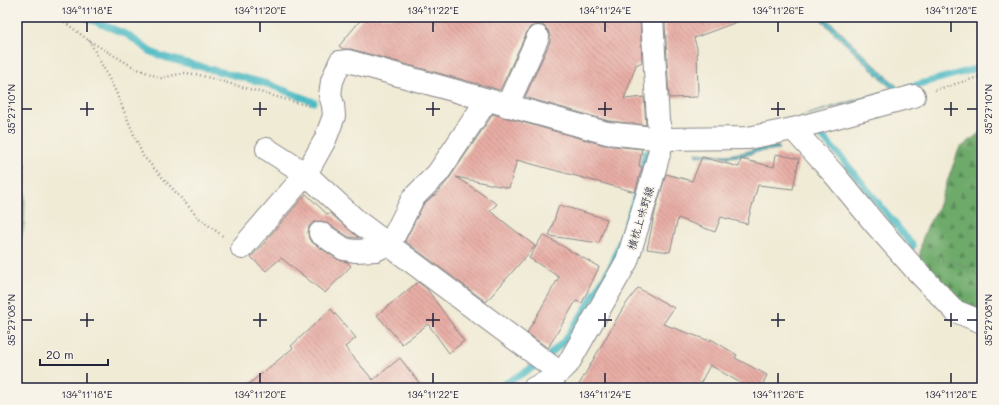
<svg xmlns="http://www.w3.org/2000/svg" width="999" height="405" font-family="Mali,'Klee One',sans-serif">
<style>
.forest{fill:url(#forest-firs);stroke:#486653}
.water{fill:url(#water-rules);stroke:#376e80}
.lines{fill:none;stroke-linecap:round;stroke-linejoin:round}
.stream{stroke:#4cbac4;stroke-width:7}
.building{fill:url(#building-back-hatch)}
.minor-casing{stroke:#898688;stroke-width:24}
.path{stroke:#898688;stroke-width:2.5;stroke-dasharray:1 3;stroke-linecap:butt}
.minor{stroke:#fff;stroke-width:22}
.ticks{fill:none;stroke:#22223b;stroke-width:1.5}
.labels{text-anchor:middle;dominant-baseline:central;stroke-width:3;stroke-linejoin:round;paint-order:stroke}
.street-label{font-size:11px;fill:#22223b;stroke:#f7f3e8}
.neatline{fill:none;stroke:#22223b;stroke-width:1.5}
.ticks-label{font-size:10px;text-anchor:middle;fill:#22223b}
</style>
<defs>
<pattern id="forest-firs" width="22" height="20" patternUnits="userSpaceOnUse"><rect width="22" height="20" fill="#6eaa6b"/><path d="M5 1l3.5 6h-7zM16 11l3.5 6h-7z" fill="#5a8a59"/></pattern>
<pattern id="water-rules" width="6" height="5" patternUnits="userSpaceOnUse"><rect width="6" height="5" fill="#4cbac4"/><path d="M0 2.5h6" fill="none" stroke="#3f97a0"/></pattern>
<pattern id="building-back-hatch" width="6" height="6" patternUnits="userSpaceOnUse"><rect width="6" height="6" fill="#e8ada5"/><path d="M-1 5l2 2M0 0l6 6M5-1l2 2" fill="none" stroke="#bc8c88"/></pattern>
</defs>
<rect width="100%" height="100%" fill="#f7f3e8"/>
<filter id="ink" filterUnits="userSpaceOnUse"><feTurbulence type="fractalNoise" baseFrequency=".025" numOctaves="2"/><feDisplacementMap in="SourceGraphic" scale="8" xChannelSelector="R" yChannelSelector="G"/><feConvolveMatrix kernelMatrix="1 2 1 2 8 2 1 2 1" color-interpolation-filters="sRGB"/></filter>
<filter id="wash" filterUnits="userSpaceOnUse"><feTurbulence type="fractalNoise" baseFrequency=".012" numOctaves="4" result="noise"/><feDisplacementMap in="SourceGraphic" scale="16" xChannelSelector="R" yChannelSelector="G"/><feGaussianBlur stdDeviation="0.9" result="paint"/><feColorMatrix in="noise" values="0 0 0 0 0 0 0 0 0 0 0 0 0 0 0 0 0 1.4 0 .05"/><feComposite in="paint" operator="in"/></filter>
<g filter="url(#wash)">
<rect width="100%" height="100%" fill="#f0ebd5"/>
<g class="forest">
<path d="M982 131V312L959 301 919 260 922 240 928 225 937 210 959 149Z"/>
<path d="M17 144 26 166 24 225 17 255Z"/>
</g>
<g class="water">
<path d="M818 17H825L900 89 799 117 892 89Z"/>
<path d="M778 146 779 149 756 152 748 155 728 157 712 155 696 156V153L727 155 745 152 756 149Z"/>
</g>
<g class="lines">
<g class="stream">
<path d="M87 18 128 35 151 52 167 58 268 84 314 102"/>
<path d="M909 87 978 68 982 66"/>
<path d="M818 132 841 157 913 246"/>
<path d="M548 356 565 340 587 307 613 263 634 202 646 154 648 153"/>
<path d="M498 388 535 366"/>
</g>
</g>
<g id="blocks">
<g class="building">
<path d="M363 17H640L642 62 636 65 624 99 644 97 646 125 609 121 525 97 550 42V35L548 30 543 25H536L530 27 527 32 500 90 351 49H343L339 46Z"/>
<path d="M690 17H745V19L694 38 697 48 698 97 669 98 665 23Z"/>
<path d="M493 114 604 145 642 149 639 166 642 167 635 192 517 160 509 188 456 177 497 204 490 211 535 246 486 302 405 241 423 205 434 195 435 196 448 180Z"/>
<path d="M776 154 799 159 793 189 758 185 747 224 721 217 715 232 678 218 670 252 647 249 656 208 666 174 692 181 702 157 739 167 741 159 774 167Z"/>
<path d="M306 194 328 215 330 213 359 238 349 237 327 223 321 221 314 222 309 226 308 233 309 239 313 243 337 259 347 262 351 266 325 293 281 258 266 271 251 257 268 239H267Z"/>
<path d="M559 205 607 219 599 243 549 236Z"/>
<path d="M543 235 599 267 582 303 576 301 548 348 527 333 559 277 529 258Z"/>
<path d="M418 282 427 289 464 341 449 353 428 324 402 344 377 315Z"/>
<path d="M638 288 674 308 663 324 710 341 711 339 737 355 735 358 767 375 761 388H749L710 365 698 388H577L623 308Z"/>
<path d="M331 309 356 338 345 347 373 380 400 358 423 388H244L293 348 291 346Z"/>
</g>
</g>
</g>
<g filter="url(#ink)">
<use href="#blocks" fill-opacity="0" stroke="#898688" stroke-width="1"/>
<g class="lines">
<g class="minor-casing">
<g id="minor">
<path d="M507 106 538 37"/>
<path d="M793 129 834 174 876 225 914 268 955 311 982 322"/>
<path d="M267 149 306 174 357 221 559 372"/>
<path d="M320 233 344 249 355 251 376 250 388 244 395 234 413 198 438 173 487 100"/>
<path d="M242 248 306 174 325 140 334 116 333 105 330 95 332 81 340 62 348 61 607 133 663 139 748 138 793 129 914 96"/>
<path d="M534 388 551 380 568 364 627 261 651 183 663 139 658 121 652 17"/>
</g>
</g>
<g class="path">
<path d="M58 17 88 40 135 68 161 78 184 73 196 74 309 106"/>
<path d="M89 40 116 92 143 156 199 218 224 237"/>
<path d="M935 90 982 76"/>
<path d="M939 261C956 259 969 270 982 279"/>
</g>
<use href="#minor" class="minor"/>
</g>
</g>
<path class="ticks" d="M87 22V32M260 22V32M433 22V32M605 22V32M778 22V32M951 22V32M87 102V116M260 102V116M433 102V116M605 102V116M778 102V116M951 102V116M22 109H32M80 109H94M253 109H267M426 109H440M598 109H612M771 109H785M944 109H958M967 109H977M87 313V327M260 313V327M433 313V327M605 313V327M778 313V327M951 313V327M22 320H32M80 320H94M253 320H267M426 320H440M598 320H612M771 320H785M944 320H958M967 320H977M87 373V383M260 373V383M433 373V383M605 373V383M778 373V383M951 373V383"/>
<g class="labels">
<g class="street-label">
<text transform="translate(640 218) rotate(-73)">横枕上味野線</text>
</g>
</g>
<rect width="999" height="405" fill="none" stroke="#f7f3e8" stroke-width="44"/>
<path d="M40 359v6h68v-6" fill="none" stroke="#22223b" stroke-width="2"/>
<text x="46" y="359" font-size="12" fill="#22223b" stroke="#f7f3e8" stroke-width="3" paint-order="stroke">20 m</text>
<rect x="22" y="22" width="955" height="361" class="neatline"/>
<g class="ticks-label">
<text x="87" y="14">134°11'18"E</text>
<text x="260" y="14">134°11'20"E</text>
<text x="433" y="14">134°11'22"E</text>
<text x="605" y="14">134°11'24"E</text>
<text x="778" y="14">134°11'26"E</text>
<text x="951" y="14">134°11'28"E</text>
<text transform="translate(11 109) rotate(-90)" y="4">35°27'10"N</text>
<text transform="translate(988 109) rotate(-90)" y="4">35°27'10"N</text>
<text transform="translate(11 320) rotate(-90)" y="4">35°27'08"N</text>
<text transform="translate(988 320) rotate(-90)" y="4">35°27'08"N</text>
<text x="87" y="398">134°11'18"E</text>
<text x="260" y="398">134°11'20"E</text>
<text x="433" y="398">134°11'22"E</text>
<text x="605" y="398">134°11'24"E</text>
<text x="778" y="398">134°11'26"E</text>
<text x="951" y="398">134°11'28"E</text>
</g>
</svg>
